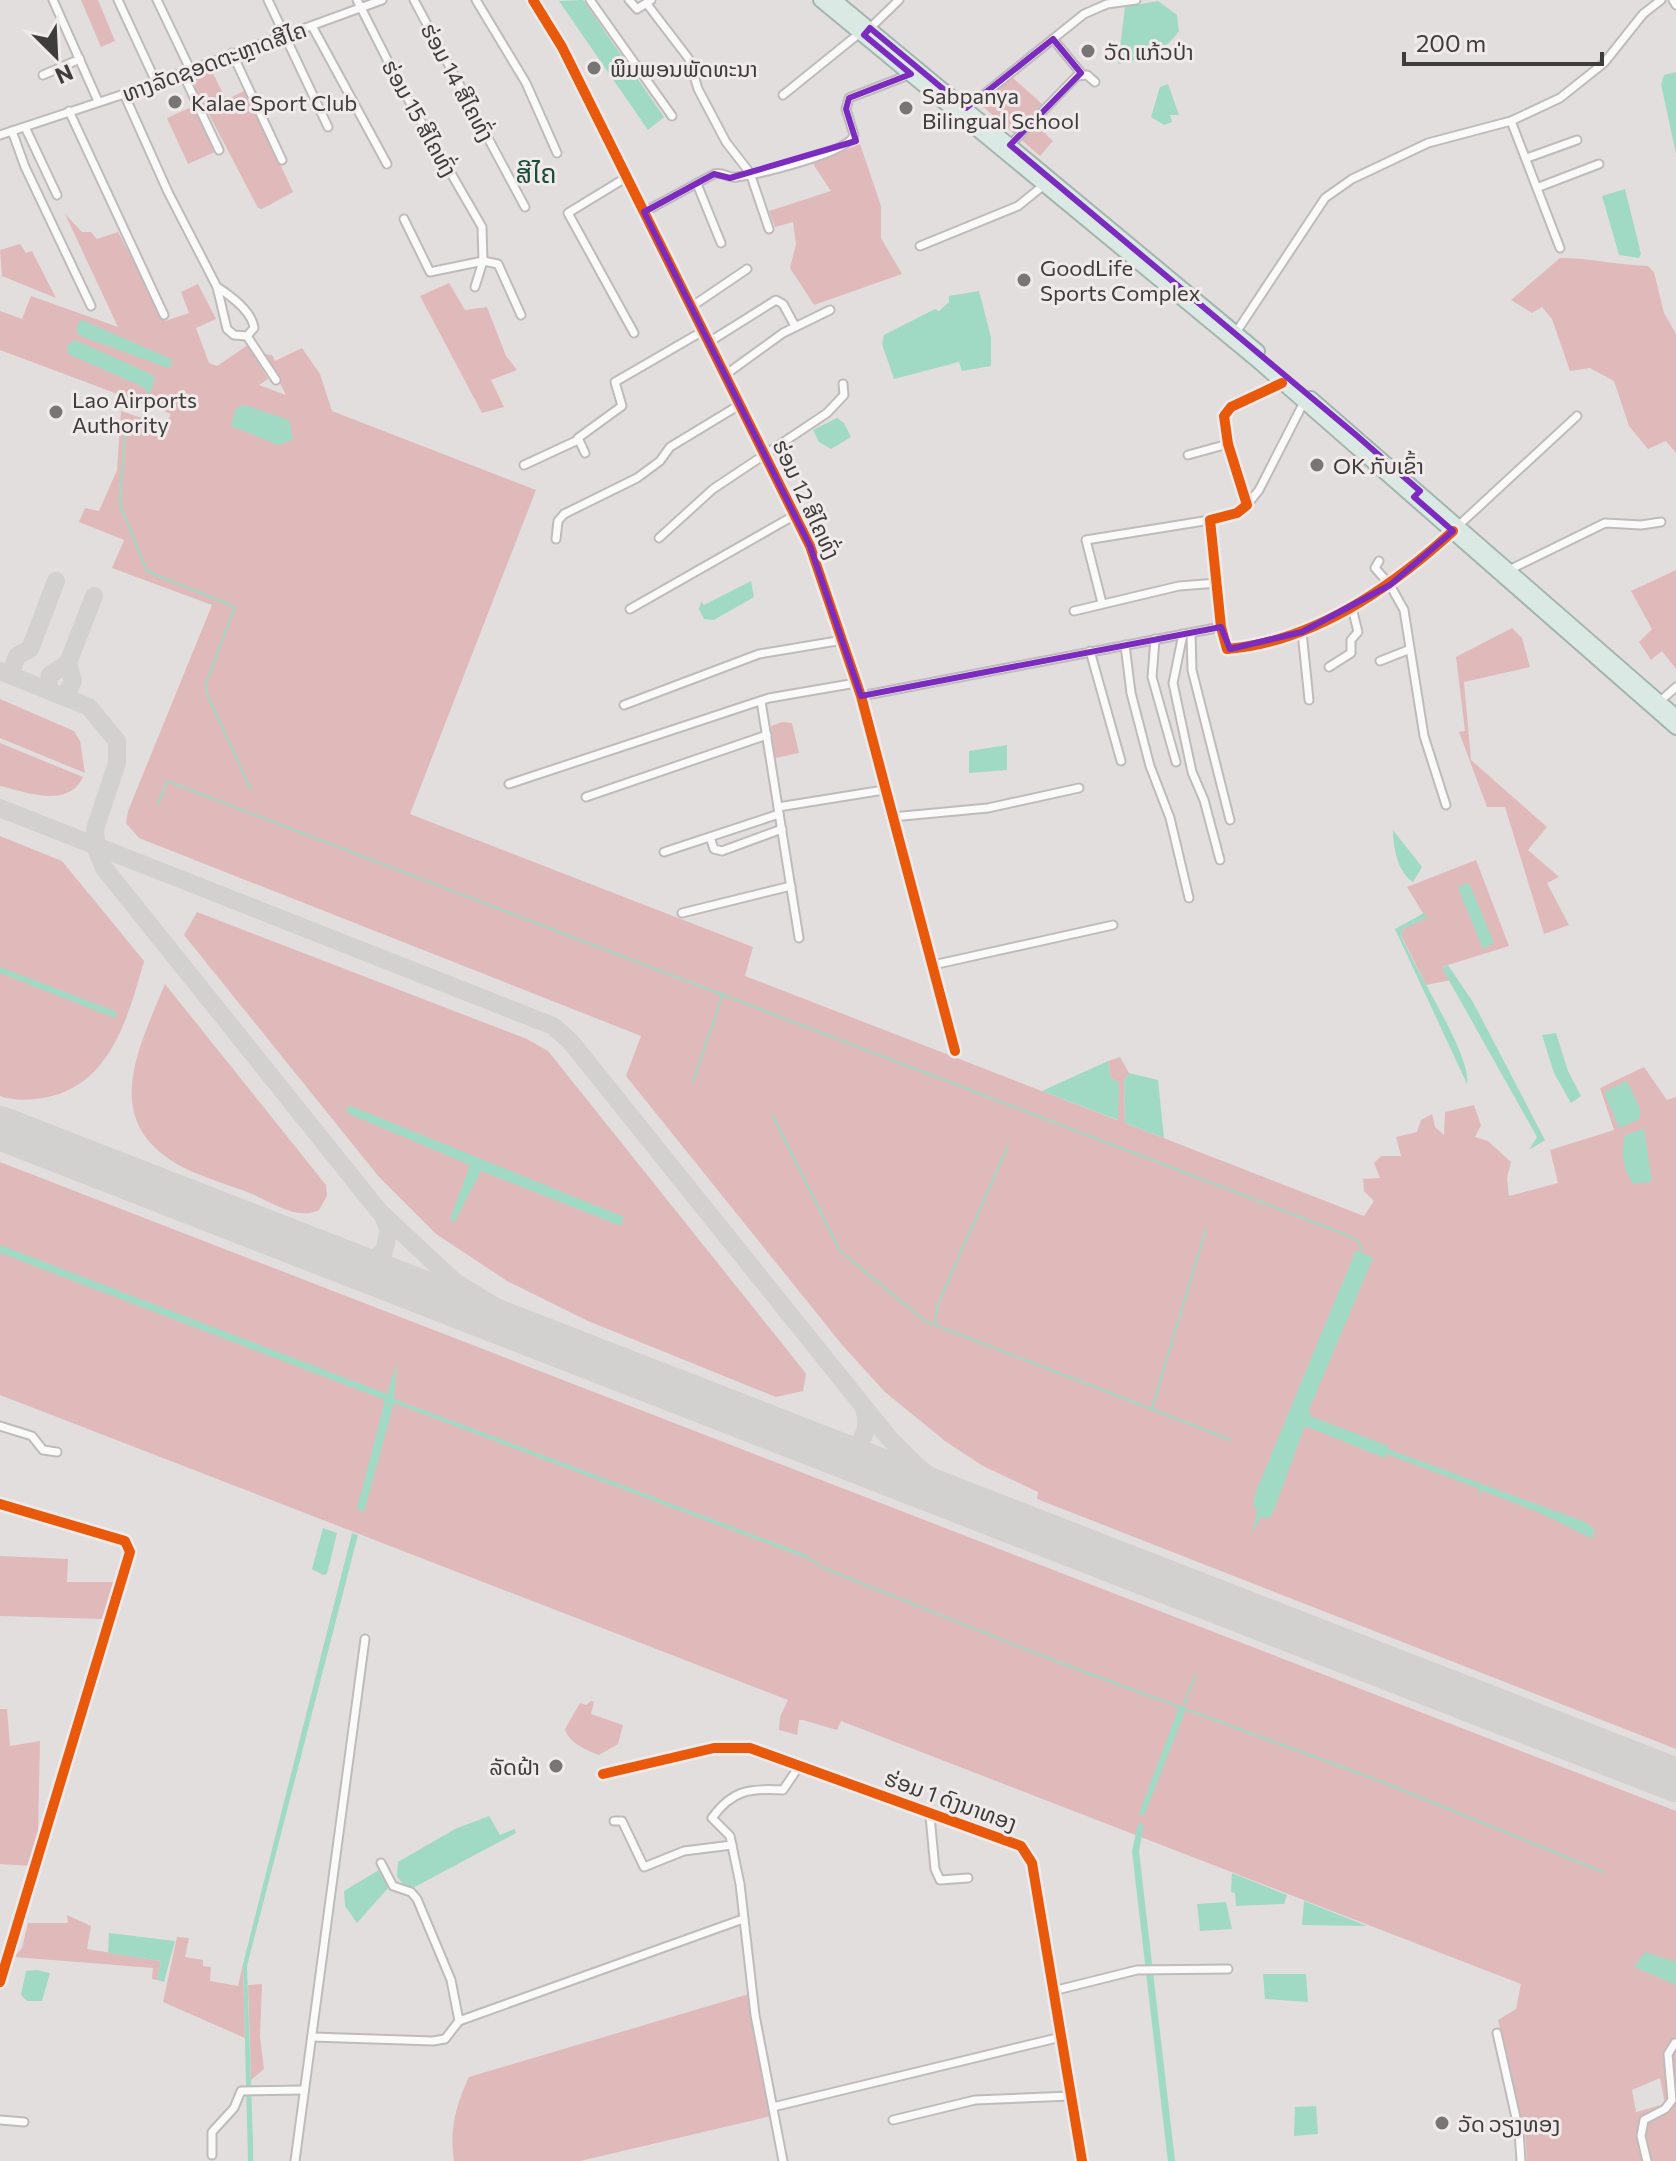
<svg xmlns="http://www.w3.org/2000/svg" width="1676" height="2161" font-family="Commissioner,'Noto Sans Lao',sans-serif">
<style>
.green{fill:#e0b9bb;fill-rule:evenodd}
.water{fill:#a0dac4}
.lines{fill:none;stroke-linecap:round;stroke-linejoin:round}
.stream{stroke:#a0dac4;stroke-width:2}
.taxiway{stroke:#d3d0d0;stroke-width:18}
.runway{stroke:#d3d0d0;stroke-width:44}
.minor-casing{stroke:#bfbbbb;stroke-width:11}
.trunk-casing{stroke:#a4b4ae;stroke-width:16}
.minor{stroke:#fbfafa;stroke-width:7}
.trunk{stroke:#dbe9e4;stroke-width:12}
.cycleway-casing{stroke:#f1eaea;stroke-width:15}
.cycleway{stroke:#e8590c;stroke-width:10}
.marked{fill:none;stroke:#7b2cbf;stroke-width:6;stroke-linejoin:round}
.poi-dot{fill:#787575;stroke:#f1eaea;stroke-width:3}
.labels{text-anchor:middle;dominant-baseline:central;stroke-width:6;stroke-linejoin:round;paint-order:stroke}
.poi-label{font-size:22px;fill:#3f3c3c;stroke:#f1eaea;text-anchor:start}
.street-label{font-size:22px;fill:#3f3c3c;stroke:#f1eaea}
.quarter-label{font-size:26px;fill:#1b4b3b;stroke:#f1eaea}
</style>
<rect width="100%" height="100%" fill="#e3dede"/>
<g class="green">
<path d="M81 0H98L115 41 101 47Z"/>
<path d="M210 67 226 100 246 90 293 192 262 209 258 208 189 76Z"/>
<path d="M1012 77 1042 104 1028 118 1053 141 1040 156 980 104Z"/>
<path d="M196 105 217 151 188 164 167 118Z"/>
<path d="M860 144 881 206V238L902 274 814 305 790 268 796 244 793 222 775 227 769 211 831 191 813 164Z"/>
<path d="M65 214 82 232H91L97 239 118 232 165 321 189 313 181 292 198 284 216 319 196 328 209 363 217 366 248 345 268 379 259 385 286 395 265 354 272 355 275 361 302 348 320 374 332 411 536 490 410 814 753 947 745 976 1117 1120 1119 1083 1111 1078 1108 1061 1120 1057 1129 1073 1124 1080 1125 1123 1364 1216 1374 1201 1364 1191 1363 1179 1380 1178 1374 1163 1381 1156H1401L1396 1137 1417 1132 1421 1120 1432 1114 1435 1127 1444 1135 1445 1112 1474 1105 1481 1125 1475 1137 1488 1141 1511 1162 1507 1178 1509 1196 1558 1183 1550 1150 1614 1130 1600 1088 1644 1067 1667 1100 1676 1097V1749L1037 1499 1038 1492 983 1466 945 1441 885 1392 843 1346 626 1076 641 1036 139 838 126 823 128 811 212 605 112 568 124 540 79 522 85 508 99 511 117 470 121 411 165 426 171 414 0 350V311L22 319 31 296 118 327Z"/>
<path d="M20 244 26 253 32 251 56 298 2 276 0 250Z"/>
<path d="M1560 258C1591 258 1617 265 1648 266L1654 272 1664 313 1676 334V453L1666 441 1648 449 1629 426 1614 381 1590 368 1570 371 1552 319 1542 307 1532 313 1511 300Z"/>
<path d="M449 283 465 310 487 307 506 356 517 370 491 380 504 407 482 413 420 296Z"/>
<path d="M1676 570V669L1662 651 1651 660 1639 642 1652 629 1631 591Z"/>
<path d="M1512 628 1522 638 1530 667 1464 682 1471 760 1547 827 1528 850 1559 877 1547 883 1569 925 1544 934 1505 807H1487L1459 732 1465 731 1456 657Z"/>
<path d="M0 699 74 731 80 741 85 773 0 738Z"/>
<path d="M782 722 792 723 799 753 775 758 771 726Z"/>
<path d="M0 743 83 777C68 809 26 792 0 786Z"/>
<path d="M0 836 62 861 144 961C128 1018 110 1087 43 1098 28 1100 14 1101 0 1096Z"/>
<path d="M1476 860 1509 946 1448 965 1443 967 1451 980 1426 985 1401 935 1403 929 1426 918 1407 887Z"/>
<path d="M197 912 527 1039 548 1051 800 1366 806 1374 803 1391 776 1397 588 1321 507 1281 436 1234 379 1177 184 935Z"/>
<path d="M165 984 326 1185 327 1196 319 1210C297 1221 271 1202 250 1193 232 1186 212 1180 193 1172 97 1129 135 1056 165 984Z"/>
<path d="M0 1162 1676 1811V2161H1527L1525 2133 1498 2020 1516 2009 1521 1984 841 1721 837 1730 803 1720H799L797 1735 779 1730 780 1717 788 1700 0 1395ZM1660 2078 1665 2104 1636 2112 1632 2090Z"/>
<path d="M0 1556 68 1559 67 1582H114L103 1619 0 1616Z"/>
<path d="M591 1701 594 1702 591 1714 623 1725 618 1744 599 1755C587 1751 568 1742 565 1729L580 1703 586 1705Z"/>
<path d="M0 1709H7L10 1746 40 1741 38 1832 32 1866 0 1864Z"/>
<path d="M67 1915 91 1926 87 1949 161 1961 157 1980 152 1979 153 1968 14 1957 22 1948 28 1923H68Z"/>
<path d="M177 1937 189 1938 185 1957 203 1960V1966L211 1967 210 1981 238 1986 243 1964 245 2038 163 2002Z"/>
<path d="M262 1984 260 2037 264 2069 251 2080 248 1985Z"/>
<path d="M749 1994 771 2116 580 2161H454C449 2129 456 2105 469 2077Z"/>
</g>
<g class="water">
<path d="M583 0 664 117 648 130 559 1Z"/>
<path d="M1158 1 1177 15 1179 31C1166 51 1142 59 1118 64L1125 7Z"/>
<path d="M1676 72V154L1661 84 1664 75Z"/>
<path d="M1168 84 1179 115H1170L1172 122 1164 125 1151 117 1160 87Z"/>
<path d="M1625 189 1641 254 1639 258 1619 255 1602 196Z"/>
<path d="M979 291 991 337V366L962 371 959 362 894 379 882 344 884 335 935 309 939 311 949 302V296Z"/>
<path d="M82 320 171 359 172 365 168 368 78 335 76 326Z"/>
<path d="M75 340 149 373 155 378 150 395 143 387 68 354 67 346Z"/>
<path d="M244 405 289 420 293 440 278 445 231 426 236 408Z"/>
<path d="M837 418 844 423 851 437 831 449 819 442 813 430Z"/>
<path d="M751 581 754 597 714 620 704 619 699 609 701 602 704 605Z"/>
<path d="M1007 745V770L969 773V751Z"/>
<path d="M1393 830 1422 867 1413 882C1398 873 1393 848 1393 830Z"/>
<path d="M1469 883 1494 943 1483 949 1459 890V886Z"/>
<path d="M1424 913 1427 918 1403 929 1401 935C1415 971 1472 1056 1467 1084L1395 929Z"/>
<path d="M1448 965 1473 1002 1545 1140 1529 1150 1537 1137 1442 968Z"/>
<path d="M0 967 117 1012 115 1018 0 973Z"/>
<path d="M1556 1033 1568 1071 1581 1096 1571 1103 1554 1073 1542 1035Z"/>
<path d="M1108 1061 1111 1078 1119 1083 1118 1120 1042 1091Z"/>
<path d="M1129 1073 1158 1080 1164 1138 1125 1123 1124 1080Z"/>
<path d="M1627 1081 1640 1109V1119L1619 1128 1604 1092Z"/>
<path d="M348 1105 624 1217 621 1226 481 1171 454 1223 450 1219 470 1165 347 1113Z"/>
<path d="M1644 1129 1652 1182 1633 1184C1623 1167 1620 1154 1625 1135Z"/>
<path d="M0 1245 387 1394 397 1364 394 1399 807 1555 806 1558 394 1403 364 1512 357 1509 385 1400 0 1253Z"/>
<path d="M1356 1250 1373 1258 1309 1410 1310 1416 1388 1446V1449L1585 1522 1594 1529 1593 1539 1540 1513 1483 1491 1477 1498 1480 1489 1387 1454 1384 1458 1305 1426 1273 1513 1268 1519 1261 1517 1251 1535 1257 1513 1253 1502 1257 1489Z"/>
<path d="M323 1528 337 1533 327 1574 323 1575 312 1569Z"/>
<path d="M352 1533 358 1535 247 1966 253 2142V2161H248L243 1964Z"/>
<path d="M1179 1707 1186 1709 1144 1816 1139 1814Z"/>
<path d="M489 1816 500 1835 514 1829 516 1833 409 1890 397 1877 398 1862 455 1829Z"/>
<path d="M1138 1824 1144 1825 1139 1851 1175 2161H1168L1167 2154 1132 1851Z"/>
<path d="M379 1870 389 1887 357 1923 345 1906 344 1891Z"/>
<path d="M1232 1873 1287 1895 1284 1904 1236 1906 1235 1893 1231 1892Z"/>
<path d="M1304 1901 1367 1926 1302 1925Z"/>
<path d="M1226 1902 1232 1929 1200 1931 1197 1904Z"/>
<path d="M109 1933 175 1941 164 1982 157 1980 161 1961 108 1953Z"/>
<path d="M1645 1952 1676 1962V1985L1634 1967Z"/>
<path d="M37 1970 50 1973 42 2001H27L21 1995 26 1971Z"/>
<path d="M1263 1974H1306L1308 2002 1265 1999Z"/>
<path d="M1316 2106 1318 2134 1294 2136 1295 2107Z"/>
</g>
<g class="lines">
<g class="stream">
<path d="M144 414 135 428 125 433 120 505 147 571 235 607 206 683 207 694 251 790"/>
<path d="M158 804 167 781 1347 1235 1358 1241 1362 1250"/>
<path d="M693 1082 723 993"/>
<path d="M772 1114 840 1251 925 1321 1231 1440"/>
<path d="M935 1323 938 1304 1008 1146"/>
<path d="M1152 1408 1206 1229"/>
<path d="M807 1557 826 1569 1058 1662 1380 1781 1603 1872"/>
<path d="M1183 1707 1196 1674"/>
</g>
<g class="taxiway">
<path d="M0 671 89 707 117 741V763L95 829 97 851 104 868 379 1211 455 1282 560 1346"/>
<path d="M10 675 17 656 30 649 56 581"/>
<path d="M47 690 50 675 68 663 94 596"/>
<path d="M65 697 73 681 68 663"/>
<path d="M0 808 553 1026 570 1041 889 1438 917 1466 959 1501"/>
<path d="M346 1263H368L384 1251 389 1230 383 1216"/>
<path d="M828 1450C857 1456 872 1435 864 1408"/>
</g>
<path class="runway" d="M0 1128 1676 1780"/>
<g class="minor-casing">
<g id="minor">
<path d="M53 0 98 101"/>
<path d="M118 0 156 82"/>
<path d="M157 0 190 69"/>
<path d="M268 0 328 127"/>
<path d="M357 0 400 85 482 227 483 261 475 287"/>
<path d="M414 0 525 207"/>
<path d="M476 0 526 83 557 153"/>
<path d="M533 0 562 47 810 546 861 696 955 1051"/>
<path d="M590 0 672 116"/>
<path d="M629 0 637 9 651 0"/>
<path d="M1673 0 1676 5"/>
<path d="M647 4 689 59 698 89 726 142 750 173 769 229"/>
<path d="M312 26 387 164"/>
<path d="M869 29 899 0"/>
<path d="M1053 39 1081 73"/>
<path d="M232 53 282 160"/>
<path d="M182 72 219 150"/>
<path d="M43 75 80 59"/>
<path d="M124 94 168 192 217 287 227 329 234 335 247 336 254 328C252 311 231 296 217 287"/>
<path d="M783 95 861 32"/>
<path d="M967 108 1084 14 1107 4 1136 0"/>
<path d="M69 111 164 315"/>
<path d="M1511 121 1560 248"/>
<path d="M25 127 57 195"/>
<path d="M12 131 25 167 91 306"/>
<path d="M0 135 124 94 382 0"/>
<path d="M1010 145 1077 76 1087 75 1095 82"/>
<path d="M1527 158 1577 140"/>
<path d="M627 177 568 213 634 333"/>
<path d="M697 184 721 243"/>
<path d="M1539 187 1599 164"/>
<path d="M644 212 714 174C724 171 727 179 737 177 758 174 849 153 854 135L846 109 849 98 911 74"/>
<path d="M404 219 430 272 483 261 498 264 521 315"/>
<path d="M920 246 1018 206 1044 185"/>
<path d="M691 307 747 269"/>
<path d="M1235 334 1325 198 1352 179 1428 143 1511 121 1560 98 1604 63 1643 14 1661 0"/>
<path d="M247 336 276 380"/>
<path d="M709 342 776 300 783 304 795 326"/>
<path d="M725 375 783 333 830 310"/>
<path d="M1282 383 1231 407 1224 416 1228 444 1247 505 1237 513 1210 520 1221 627 1227 649C1313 642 1391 588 1453 531"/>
<path d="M585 453 578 438 622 406 615 382 703 331"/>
<path d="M1188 455 1228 444"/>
<path d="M524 465 578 440"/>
<path d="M1247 505 1259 490 1304 402"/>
<path d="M1459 525 1577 416"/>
<path d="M659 538 713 489 827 413 844 395 843 384"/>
<path d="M556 539 558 521 564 514 637 478 660 461 670 447 741 404"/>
<path d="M1379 561 1375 568 1390 585 1404 610 1424 736 1446 805"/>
<path d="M1509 570 1605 523 1641 525 1661 522"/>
<path d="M1102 603 1086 540 1210 520"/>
<path d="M630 609 795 515"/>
<path d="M1074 611 1179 586 1218 583"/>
<path d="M1302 632 1309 700"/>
<path d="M1191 633 1192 670 1230 820"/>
<path d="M1183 634 1173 683 1192 772 1204 800 1220 860"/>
<path d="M1155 639 1152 677 1176 762"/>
<path d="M1125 645 1131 693 1150 766 1170 818 1189 898"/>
<path d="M1090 651 1121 761"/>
<path d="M1380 661 1408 650"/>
<path d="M1329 667 1351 653V640L1358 632 1352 608"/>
<path d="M861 696 1221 627"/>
<path d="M761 701 799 938"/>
<path d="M1659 702 1676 687"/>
<path d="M624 705 759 654 843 640"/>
<path d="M509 784 769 698 856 683"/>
<path d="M586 797 767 735"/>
<path d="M778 807 884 790"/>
<path d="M892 817 988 808 1079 788"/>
<path d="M710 837 714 849 722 851 782 829"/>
<path d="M664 852 779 814"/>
<path d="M682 913 791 886"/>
<path d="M933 965 1113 925"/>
<path d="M0 1426 32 1436 43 1450 57 1452"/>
<path d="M0 1504 125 1541 130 1552 0 1982"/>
<path d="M603 1774 714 1748H750L1021 1846 1032 1863 1082 2161"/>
<path d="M930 1816 935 1869 940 1880 968 1878"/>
<path d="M614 1821H622L644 1867 684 1851 732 1845"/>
<path d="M381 1863 393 1886 411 1892 417 1899 451 1980 459 2021 743 1919"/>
<path d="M1053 1991 1137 1970 1228 1969"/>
<path d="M1497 2033 1519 2131 1521 2161"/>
<path d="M312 2037 433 2041 445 2039 459 2021"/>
<path d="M773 2107 1061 2037"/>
<path d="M0 2120 24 2122"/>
<path d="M893 2120 975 2100 1071 2096"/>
<path d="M212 2155V2132L234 2108 241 2091 304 2090"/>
<path d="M295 2161 365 1639"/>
<path d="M783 2161 755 2015 740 1884 730 1836 712 1818C732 1790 750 1788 783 1790L800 1765"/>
<path d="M1647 2161 1641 2136 1644 2120 1665 2109 1672 2100 1668 2054 1675 2043"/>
</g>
</g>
<g class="trunk-casing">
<g id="trunk">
<path d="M820 0 1255 359 1676 728"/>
<path d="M835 0 1258 351"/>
<path d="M1311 398 1676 716"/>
</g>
</g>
<use href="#minor" class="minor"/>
<use href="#trunk" class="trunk"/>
<g class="cycleway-casing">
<g id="cycleway">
<path d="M533 0 562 47 810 546 861 696 955 1051"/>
<path d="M1282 383 1231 407 1224 416 1228 444 1247 505 1237 513 1210 520 1221 627 1227 649C1313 642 1391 588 1453 531"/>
<path d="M0 1504 125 1541 130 1552 0 1982"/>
<path d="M603 1774 714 1748H750L1021 1846 1032 1863 1082 2161"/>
</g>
</g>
<use href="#cycleway" class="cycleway"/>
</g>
<path class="marked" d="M870 28 966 108 1053 39 1081 73 1010 145 1356 435 1420 491 1414 497 1453 531 1390 585 1302 632 1230 649 1221 627 861 696 810 546 644 212 714 174 730 178 856 141 846 109 849 98 911 74 864 35Z"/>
<g class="poi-dot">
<circle cx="1088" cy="51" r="8"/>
<circle cx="594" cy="68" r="8"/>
<circle cx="175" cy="102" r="8"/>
<circle cx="906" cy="108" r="8"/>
<circle cx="1024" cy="280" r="8"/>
<circle cx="56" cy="412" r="8"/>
<circle cx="1317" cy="465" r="8"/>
<circle cx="556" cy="1766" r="8"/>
<circle cx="1442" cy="2123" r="8"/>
</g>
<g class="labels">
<g class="poi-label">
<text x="1104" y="51">ວັດ ແກ້ວປ່າ</text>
<text x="610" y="68">ພິມພອນພັດທະນາ</text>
<text x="922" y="95">Sabpanya<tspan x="922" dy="25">Bilingual School</tspan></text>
<text x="191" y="102">Kalae Sport Club</text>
<text x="1040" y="267">GoodLife<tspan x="1040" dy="25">Sports Complex</tspan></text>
<text x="72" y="399">Lao Airports<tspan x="72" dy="25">Authority</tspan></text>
<text x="1333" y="465">OK ກັບເຂົ້າ</text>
<text x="540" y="1766" text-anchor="end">ລັດຝ້າ</text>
<text x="1458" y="2123">ວັດ ວຽງທອງ</text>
</g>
<g class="street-label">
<text transform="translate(214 61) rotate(-20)">ທາງລັດຊອດຕະຫຼາດສີໄຄ</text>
<text transform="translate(458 82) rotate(62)">ຮ່ອມ 14 ສີໄຄທົ່ງ</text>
<text transform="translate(420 118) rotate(61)">ຮ່ອມ 15 ສີໄຄທົ່ງ</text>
<text transform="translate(807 499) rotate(65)">ຮ່ອມ 12 ສີໄຄທົ່ງ</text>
<text transform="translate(951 1800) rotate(20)">ຮ່ອມ 1 ດົງນາທອງ</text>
</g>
<g class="quarter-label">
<text x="536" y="172">ສີໄຄ</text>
</g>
</g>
<g transform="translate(56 56) rotate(156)" stroke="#f1eaea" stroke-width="6" paint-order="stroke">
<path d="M0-6L14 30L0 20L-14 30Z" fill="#3f3c3c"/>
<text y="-12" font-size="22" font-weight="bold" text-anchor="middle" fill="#3f3c3c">N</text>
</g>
<path d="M1404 52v12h198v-12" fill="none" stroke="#3f3c3c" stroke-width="4"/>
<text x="1416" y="52" font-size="24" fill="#3f3c3c" stroke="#f1eaea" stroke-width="6" paint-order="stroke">200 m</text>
</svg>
